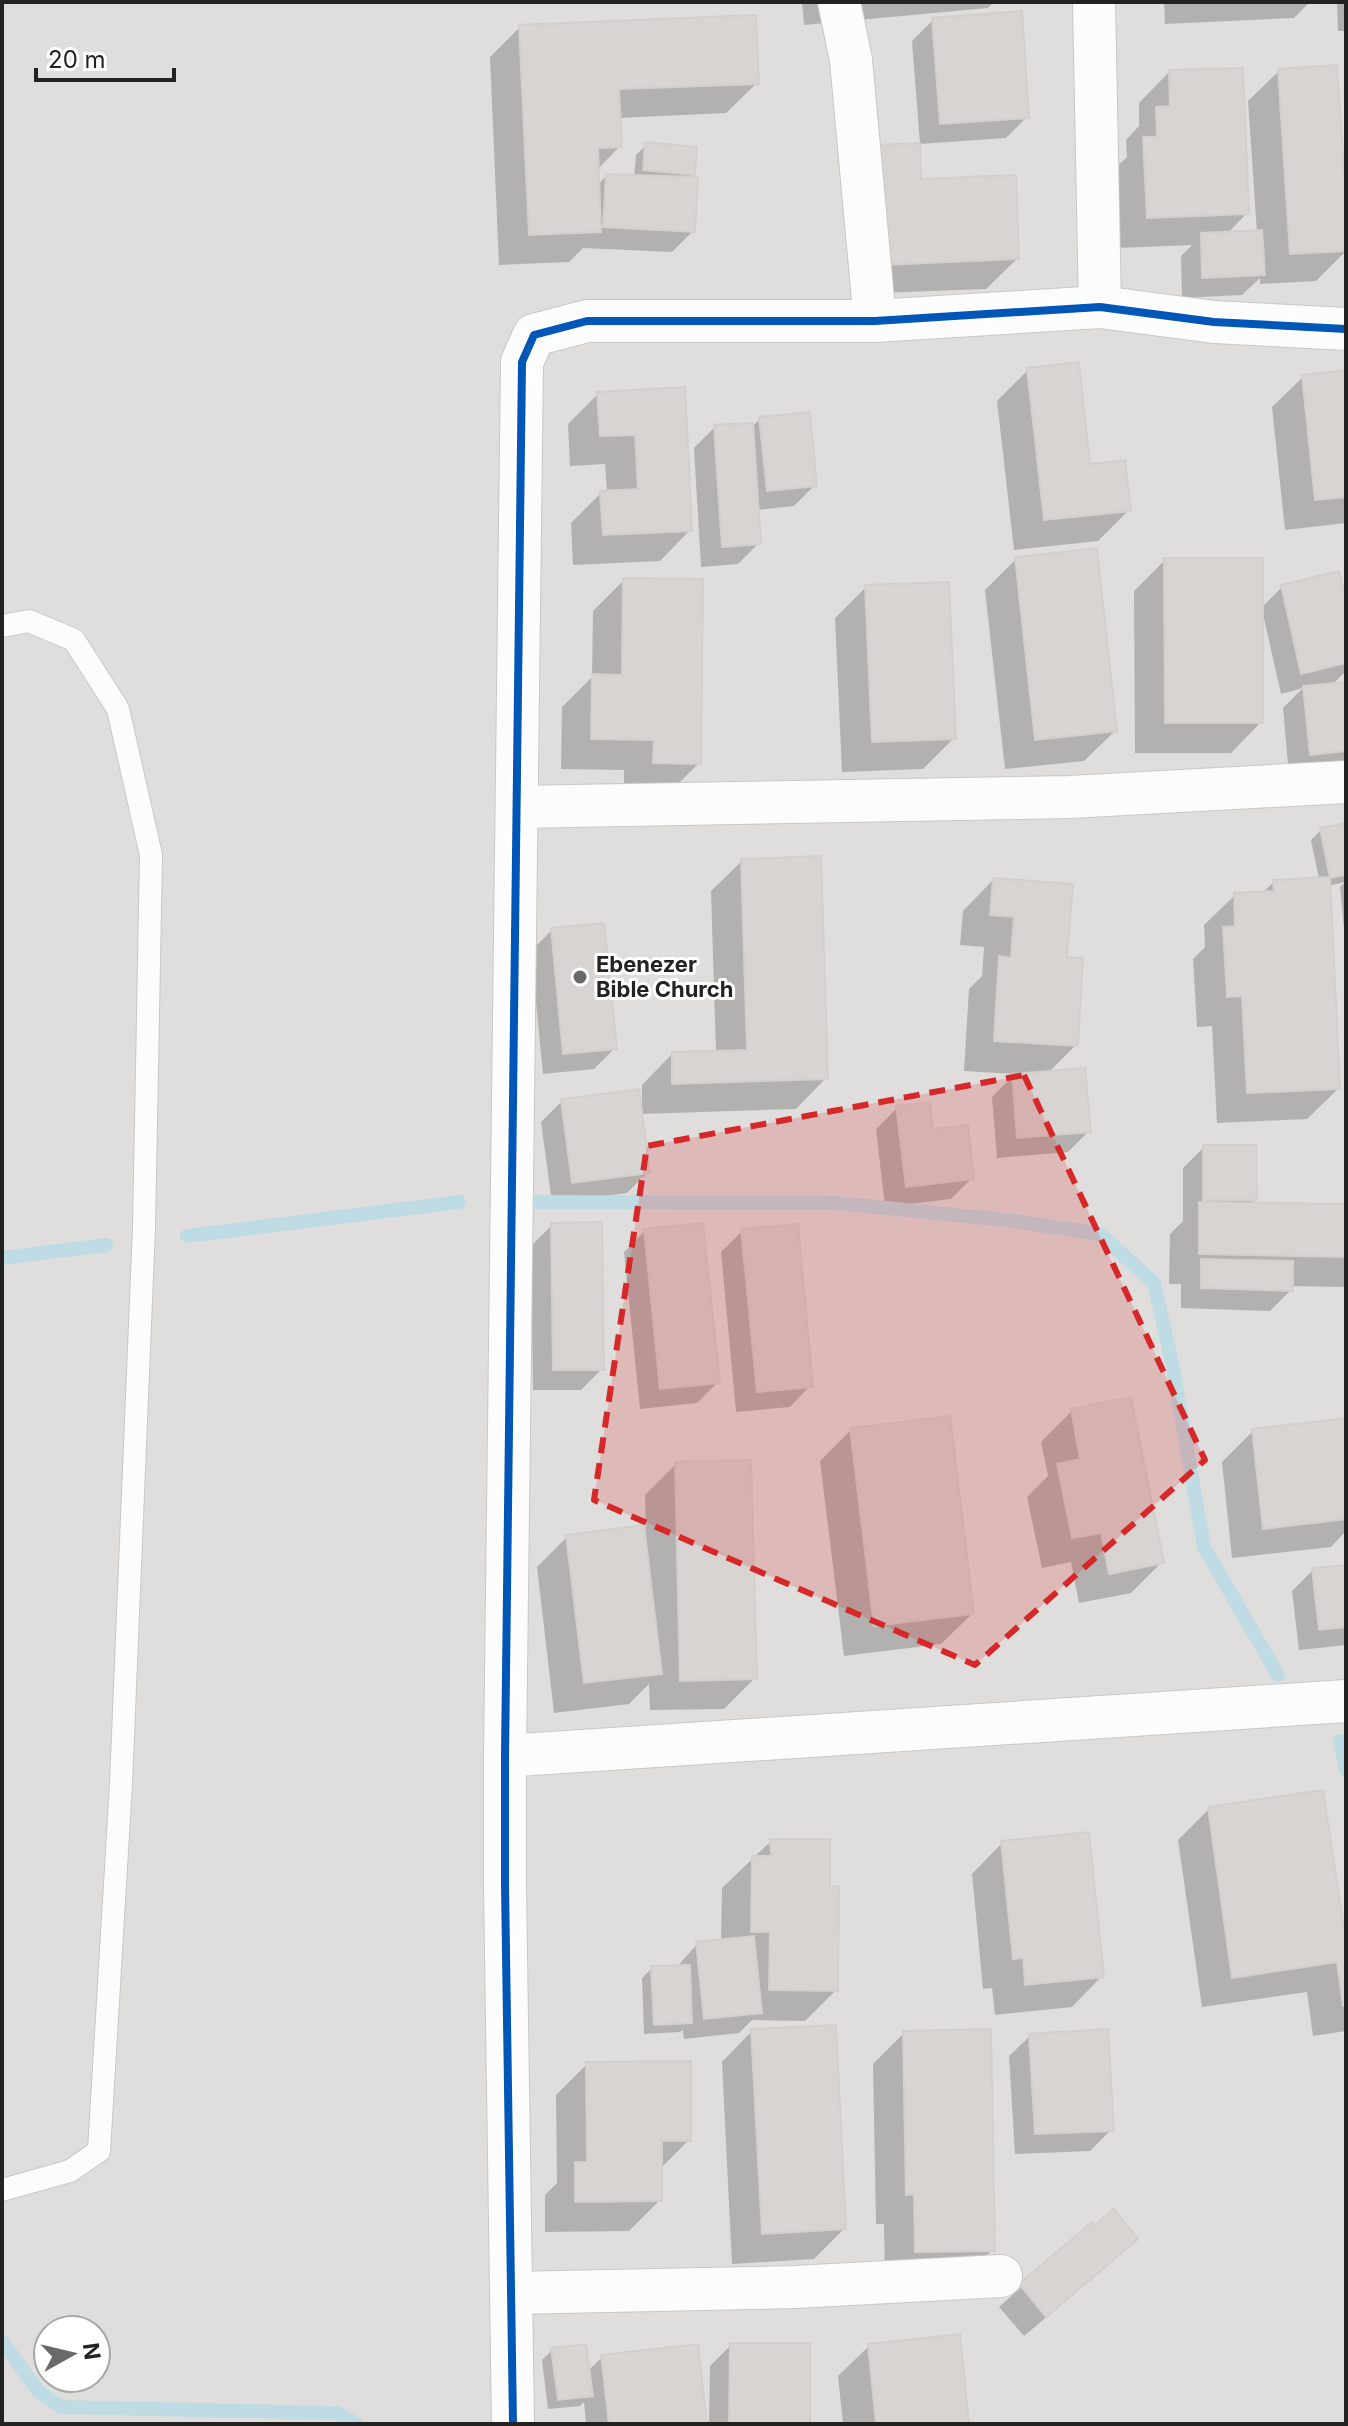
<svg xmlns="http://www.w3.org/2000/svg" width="1348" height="2426" font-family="Inter,sans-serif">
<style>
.residential{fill:#dfdedc;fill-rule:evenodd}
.shadow{fill:#0003}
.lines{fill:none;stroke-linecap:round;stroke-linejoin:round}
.stream{stroke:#bfdbe3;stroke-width:14}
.building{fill:#d7d4d2;stroke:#d3d0cc;stroke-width:2}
.service-casing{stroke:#c9c8c7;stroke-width:24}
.minor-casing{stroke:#c9c8c7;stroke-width:44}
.service{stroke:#fdfcfc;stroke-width:22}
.minor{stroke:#fdfcfc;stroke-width:42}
.cycleway-casing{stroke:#fff;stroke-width:13}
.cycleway{stroke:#0057b8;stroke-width:8}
.marked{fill:#d62828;fill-opacity:0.2;stroke:#d62828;stroke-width:6;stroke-dasharray:16 10;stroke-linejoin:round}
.poi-dot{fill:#6a6968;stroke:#fff;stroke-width:3}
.labels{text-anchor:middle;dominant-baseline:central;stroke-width:6;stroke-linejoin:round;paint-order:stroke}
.poi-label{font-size:22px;font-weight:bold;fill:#222;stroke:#fff;text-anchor:start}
</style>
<rect width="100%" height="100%" fill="#f0eeeb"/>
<path class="residential" d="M2 2H1346V2424H2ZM48 2330H96V2378H48Z"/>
<g class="shadow">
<path d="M802 2H994L988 8 804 25Z"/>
<path d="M1164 2H1310L1294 18 1165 24Z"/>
<path d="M1337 2H1346V31H1338Z"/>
<path d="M933 20 1027 117 1006 138 920 144 912 41Z"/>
<path d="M520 27 757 83 726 113 619 118 620 146 597 170 598 185 606 176 634 177 636 155 646 145 693 174 688 179 693 231 672 252 583 248 569 262 499 265 490 57Z"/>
<path d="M1279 71 1346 233V251L1316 281 1260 284V278L1242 295 1182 298 1181 256 1192 245 1117 248 1113 170 1127 157 1126 140 1139 126V103L1169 72 1247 213 1227 234 1257 233 1248 101Z"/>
<path d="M847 177 1017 259 986 289 851 294Z"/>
<path d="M1028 370 1089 466 1129 510 1098 541 1014 550 997 401Z"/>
<path d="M1346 372V523L1285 530 1272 407 1303 377Z"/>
<path d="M683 389 690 530 660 561 573 565 571 523 601 493 607 492 605 464 570 466 568 424 598 394Z"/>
<path d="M760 419 815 485 794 506 757 510 759 543 738 564 701 567 694 448 715 427 751 428Z"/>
<path d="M1016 559 1115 731 1084 761 1005 769 985 590Z"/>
<path d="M1165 560 1261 608 1282 587 1346 611V671L1332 685 1346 684V769L1289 775 1283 708 1303 688 1281 694 1263 614 1261 722 1231 753H1135L1134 591Z"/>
<path d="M624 580 699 763 668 794 624 793V770L561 769 562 707 592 677 593 611Z"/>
<path d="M866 587 954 738 923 769 842 772 835 618Z"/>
<path d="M1346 825V950L1340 887 1345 882 1328 886 1338 1089 1307 1119 1217 1123 1212 1026 1197 1027 1193 959 1205 947 1204 925 1235 895 1262 893 1274 882 1319 879 1311 840 1321 830Z"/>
<path d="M742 861 826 1078 796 1109 640 1114 648 1172 627 1193 552 1203 541 1122 562 1101 642 1108V1085L672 1054 716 1053 711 891Z"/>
<path d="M993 880 1065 959 1076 1045 1048 1073 1089 1131 1068 1152 997 1158 992 1097 1015 1074 964 1071 969 989 982 976 984 947 960 945 963 911Z"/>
<path d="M552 930 615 1048 594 1069 543 1074 531 951Z"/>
<path d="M897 1108 931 1131 972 1178 951 1199 885 1207 876 1129Z"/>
<path d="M1204 1147 1255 1200 1250 1204 1346 1206V1287L1291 1286V1290L1270 1311 1181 1308V1284H1169L1170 1234 1183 1221V1168Z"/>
<path d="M552 1225 602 1369 581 1390H533L531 1246Z"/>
<path d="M645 1231 718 1382 697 1403 640 1409 624 1252Z"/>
<path d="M742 1231 810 1386 790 1407 736 1412 721 1252Z"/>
<path d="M1072 1411 1162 1562 1131 1593 1079 1603 1071 1562 1042 1568 1027 1497 1048 1476 1041 1442Z"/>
<path d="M1346 1420V1531L1331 1547 1232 1558 1222 1462 1253 1431Z"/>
<path d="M851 1430 972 1614 941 1644 844 1656 820 1461Z"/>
<path d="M676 1464 755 1678 724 1709 650 1710 649 1684 629 1704 554 1713 537 1567 567 1537 646 1527 645 1495Z"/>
<path d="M1346 1567V1645L1299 1650 1292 1591 1313 1570Z"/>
<path d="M1209 1809 1346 1956V2031L1313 2036 1307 1992 1202 2007 1178 1840Z"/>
<path d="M771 1841 828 1889 836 1990 805 2021 752 2020 739 2033 684 2039 683 2030 680 2032 644 2034 642 1978 652 1968 677 1967 697 1944 721 1941 722 1888Z"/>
<path d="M1002 1843 1102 1976 1072 2007 995 2015 992 1988 983 1989 972 1874Z"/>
<path d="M752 2031 844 2229 814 2259 732 2264 722 2062Z"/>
<path d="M904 2033 992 2250 962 2281 885 2282 884 2224H876L873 2064Z"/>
<path d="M1030 2036 1111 2130 1090 2151 1015 2154 1009 2056Z"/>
<path d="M587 2064 689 2140 660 2169V2200L629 2231 545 2232V2195L557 2183 556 2095Z"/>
<path d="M1092 2225 1135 2239 1114 2260 1024 2336 999 2307Z"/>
<path d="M731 2345 808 2424H709L710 2366Z"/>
<path d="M869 2346 967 2424H843L838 2376Z"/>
<path d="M552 2350 588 2371 602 2357 705 2424H586L584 2402 580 2406 548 2409 542 2360Z"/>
</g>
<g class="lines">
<g class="stream">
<path d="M524 1202 836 1203 1014 1221 1100 1234 1154 1283 1172 1363 1204 1547 1278 1675"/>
<path d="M187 1236 459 1202"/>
<path d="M2 1258 106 1245"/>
<path d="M1340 1741 1346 1770"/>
<path d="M2 2341 38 2391 61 2407 336 2413 356 2424"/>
</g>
</g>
<g class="building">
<path d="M1022 11 1029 118 940 124 932 18Z"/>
<path d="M756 15 759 84 619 89 622 147 598 148 601 232 529 235 519 25Z"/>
<path d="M1337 65 1346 202V251L1290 254 1278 69Z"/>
<path d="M1243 68 1249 214 1147 218 1143 137H1157L1156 107 1170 106 1169 70Z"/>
<path d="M645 142 697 147 695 175 643 170Z"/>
<path d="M920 143 921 179 1016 175 1019 259 881 265 877 145Z"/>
<path d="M606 174 698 177 695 232 603 227Z"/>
<path d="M1262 230 1265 275 1202 278 1201 233Z"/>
<path d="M1079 362 1090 464 1125 460 1131 511 1044 520 1027 368Z"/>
<path d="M1346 370V497L1315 500 1302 375Z"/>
<path d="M685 387 692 531 603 535 600 491 638 489 635 435 600 436 597 392Z"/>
<path d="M810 412 817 486 767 491 759 417Z"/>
<path d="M753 423 761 544 722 547 714 425Z"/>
<path d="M1097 548 1117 731 1035 740 1015 557Z"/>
<path d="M1164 558H1263V723H1165Z"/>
<path d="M1339 571 1346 602V663L1301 674 1281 585Z"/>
<path d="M623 578 703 579 701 764 653 763 654 740 591 739 592 674 622 675Z"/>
<path d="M949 582 956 739 872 742 865 585Z"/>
<path d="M1346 682V751L1310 755 1303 686Z"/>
<path d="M1346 823V875L1330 878 1320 828Z"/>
<path d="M821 856 828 1079 672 1084V1052L747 1050 741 859Z"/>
<path d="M1330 877 1340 1089 1247 1093 1242 996 1227 997 1223 927 1235 926 1234 893 1274 891 1273 880Z"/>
<path d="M993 878 1073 884 1067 957 1083 958 1078 1046 994 1041 999 956 1011 958 1014 917 990 915Z"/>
<path d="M604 923 617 1049 563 1054 551 928Z"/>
<path d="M1085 1068 1091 1132 1017 1138 1012 1074Z"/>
<path d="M639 1089 650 1173 572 1183 561 1099Z"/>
<path d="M930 1102 933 1129 968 1125 974 1179 906 1187 896 1106Z"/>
<path d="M1203 1145H1256L1257 1200H1203Z"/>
<path d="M1199 1202 1346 1204V1257L1199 1254Z"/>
<path d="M602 1222 604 1370H553L551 1223Z"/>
<path d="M703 1223 720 1383 660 1389 644 1229Z"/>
<path d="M798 1224 813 1387 757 1392 741 1229Z"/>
<path d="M1201 1259 1293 1261V1291L1201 1288Z"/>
<path d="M1131 1397 1164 1563 1109 1574 1101 1533 1072 1538 1057 1464 1080 1459 1071 1409Z"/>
<path d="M950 1416 974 1614 874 1626 850 1428Z"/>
<path d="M1346 1418V1519L1263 1529 1252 1429Z"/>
<path d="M751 1460 757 1679 680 1681 675 1462Z"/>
<path d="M644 1525 662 1674 584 1683 566 1535Z"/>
<path d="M1346 1565V1627L1319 1630 1312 1568Z"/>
<path d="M1323 1790 1346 1942V2006H1343L1337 1962 1232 1978 1208 1807Z"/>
<path d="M1089 1832 1104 1977 1025 1985 1023 1958 1013 1959 1001 1841Z"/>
<path d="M770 1839H830V1887L839 1886 838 1991 769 1990 770 1932H751L752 1856H771Z"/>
<path d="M754 1936 762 2013 704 2019 696 1942Z"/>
<path d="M690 1965 692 2023 654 2025 651 1966Z"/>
<path d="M836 2025 846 2229 762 2234 751 2029Z"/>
<path d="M991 2029 995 2251 915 2252 914 2194 906 2195 903 2031Z"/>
<path d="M1108 2029 1114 2131 1035 2134 1029 2034Z"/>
<path d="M691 2061V2141H662V2201L575 2202V2162H587L586 2062Z"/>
<path d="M1114 2209 1138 2239 1046 2317 1019 2284 1092 2222 1095 2225Z"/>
<path d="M960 2334 969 2424H876L868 2344Z"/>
<path d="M730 2343H810V2424H729Z"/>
<path d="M586 2344 593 2396 558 2400 551 2348Z"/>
<path d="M698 2344 707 2424H609L601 2355Z"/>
</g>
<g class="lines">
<g class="service-casing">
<path id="service" d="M2 626 29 621 74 640 118 709 151 855 144 1228 121 1784 99 2151 70 2171 2 2190"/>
</g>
<g class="minor-casing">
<g id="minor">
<path d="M839 2 851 60 875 321"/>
<path d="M1094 2 1100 307"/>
<path d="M517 807 1070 797 1346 782"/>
<path d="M505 1756 1346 1701"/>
<path d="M512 2293 795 2287 1001 2276"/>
<path d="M513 2424 505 1885V1756L522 362 534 335 587 321H875L1100 307 1214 322 1346 329"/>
</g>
</g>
<use href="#service" class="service"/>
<use href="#minor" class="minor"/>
<g class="cycleway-casing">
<path id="cycleway" d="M513 2424 505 1885V1756L522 362 534 335 587 321H875L1100 307 1214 322 1346 329"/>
</g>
<use href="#cycleway" class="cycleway"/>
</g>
<path class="marked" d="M1024 1075 1205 1460 975 1665 594 1500 647 1146Z"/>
<circle class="poi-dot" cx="580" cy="977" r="8"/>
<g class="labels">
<g class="poi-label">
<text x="596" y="964">Ebenezer<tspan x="596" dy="25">Bible Church</tspan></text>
</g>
</g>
<rect width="1348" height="2426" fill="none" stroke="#222222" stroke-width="8"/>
<g transform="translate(72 2354) rotate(82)"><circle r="38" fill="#ffffff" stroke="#a7a7a7" stroke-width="2"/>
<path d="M0-6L14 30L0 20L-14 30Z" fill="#6a6968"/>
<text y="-12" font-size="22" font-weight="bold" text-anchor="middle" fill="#222222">N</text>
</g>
<path d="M36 68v12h138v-12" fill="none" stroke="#222222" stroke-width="4"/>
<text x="48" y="68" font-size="24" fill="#222222" stroke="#ffffff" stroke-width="6" paint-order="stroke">20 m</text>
</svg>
